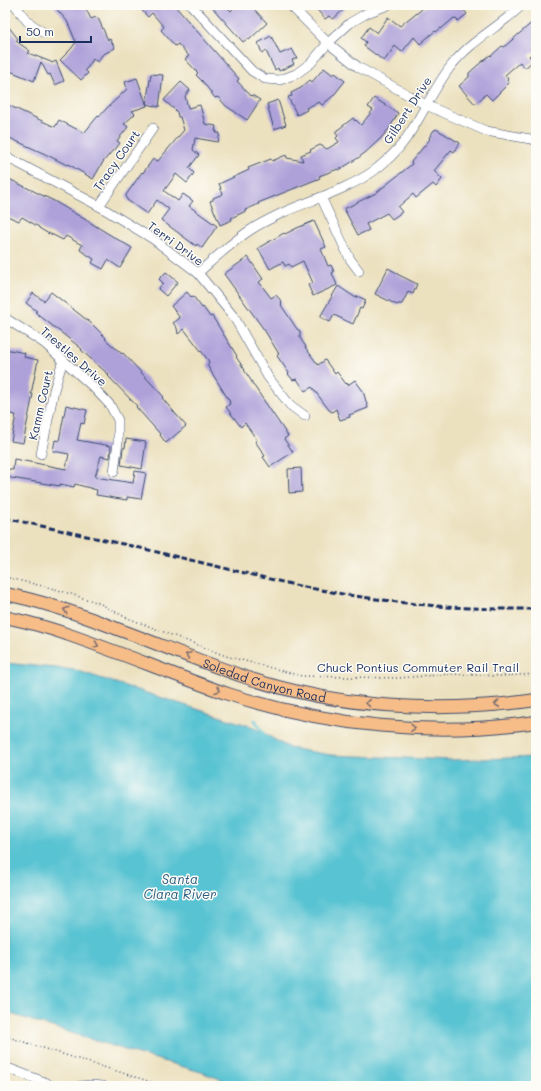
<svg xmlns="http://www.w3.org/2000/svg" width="541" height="1091" font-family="Mali,sans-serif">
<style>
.water{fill:#58c3d2;stroke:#3a7998}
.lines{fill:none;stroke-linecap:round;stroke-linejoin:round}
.stream{stroke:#58c3d2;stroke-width:3}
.building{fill:#aea1d9}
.minor-casing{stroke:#3a4a6d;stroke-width:10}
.major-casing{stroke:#3a4a6d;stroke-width:14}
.path{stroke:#3a4a6d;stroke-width:1.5;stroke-dasharray:1 3;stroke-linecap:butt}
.minor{stroke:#fff;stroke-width:9}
.major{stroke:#f7bd88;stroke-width:12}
.rail{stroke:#1b2f5e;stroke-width:3;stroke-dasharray:6 3;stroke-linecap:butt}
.oneway{stroke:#7e6f71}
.labels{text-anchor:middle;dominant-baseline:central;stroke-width:3;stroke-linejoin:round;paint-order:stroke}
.street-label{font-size:12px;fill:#1b2f5e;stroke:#fdfcf7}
.water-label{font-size:13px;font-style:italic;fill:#2d5b81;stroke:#fdfcf7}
</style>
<rect width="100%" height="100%" fill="#fdfcf7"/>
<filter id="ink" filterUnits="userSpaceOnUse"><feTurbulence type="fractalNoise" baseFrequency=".025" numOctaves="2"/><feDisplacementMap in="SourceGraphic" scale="8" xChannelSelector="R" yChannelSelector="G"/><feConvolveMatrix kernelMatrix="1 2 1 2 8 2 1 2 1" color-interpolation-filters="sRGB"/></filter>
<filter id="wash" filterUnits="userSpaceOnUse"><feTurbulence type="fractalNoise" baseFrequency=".012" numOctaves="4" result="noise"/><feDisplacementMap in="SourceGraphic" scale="16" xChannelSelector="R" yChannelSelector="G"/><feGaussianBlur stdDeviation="0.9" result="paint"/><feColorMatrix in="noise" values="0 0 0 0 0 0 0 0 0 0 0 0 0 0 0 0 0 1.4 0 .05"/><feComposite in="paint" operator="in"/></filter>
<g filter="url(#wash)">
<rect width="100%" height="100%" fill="#ece1bf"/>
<path class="water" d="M5 663 75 670 253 727 289 748 331 755 452 760 536 757V1086H239L201 1072 135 1053 5 1012Z"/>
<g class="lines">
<path class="stream" d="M255 720 266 737"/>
</g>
<g id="blocks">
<g class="building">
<path d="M53 5H84L91 19 96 17 97 18H98L108 40 110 39 115 48 102 55 98 62 93 59 88 67 85 70 88 73 81 80 60 60 71 49 76 42 67 21Z"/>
<path d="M137 5H174L239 79 237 81 251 96 252 95 260 100 247 120 226 106 218 97 215 98 203 82 196 75 198 73 197 72 185 59 189 56 178 44 175 46 161 30 164 27 152 13 148 17Z"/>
<path d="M210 5H225L231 11 237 5H258L254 9 267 23 249 40 248 38 243 42Z"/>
<path d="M313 5H349L333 19 329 16 325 19Z"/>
<path d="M427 5H461L465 9 464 10 467 14 458 21 455 18H454L441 29V28L436 32 435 31 420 44 414 37 402 52 395 46 384 61 364 46 366 42 361 38 369 27 377 33 388 17 400 26 411 17V18Z"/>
<path d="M536 19V50L529 56 533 61 525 68 520 62 505 75 508 79 507 80 509 83 492 100 486 94 475 104 459 86 469 77V73L478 65 490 55 491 56 502 46 504 47Z"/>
<path d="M5 22 18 39 16 41 30 51 28 53 51 62 52 63 56 61 64 81 55 85 50 74 48 75 41 62 34 81 10 71 5 68Z"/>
<path d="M271 36 280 54 292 49 297 58 292 60 294 64 279 71 278 68 275 70 266 51 262 53 258 43Z"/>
<path d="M324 68 333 75 335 73 345 81 333 96 322 105 319 102 306 108 307 110 297 115 288 97 292 96 291 93 301 88 310 80 312 82Z"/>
<path d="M151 74 163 75 159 107 146 104Z"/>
<path d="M137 78 147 106 132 111 135 114 124 124 128 127 117 141 120 143 114 151 113 150 103 162 93 179 68 164 67 165 43 153 5 136V112L8 105 55 127 59 120 84 133 98 116 99 117 106 109 127 89 125 82Z"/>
<path d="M181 82 190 90 185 96 188 108 200 105 205 124 216 126 215 131H217L216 133H220L218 142 195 138 193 150 199 155 189 168 194 173 187 183 176 174 164 191 178 201 183 194 193 201 189 206 217 226 202 248 197 244 196 246 161 220 169 209 157 200 147 214 127 200 126 195 142 172 143 173 153 159 158 161 184 130 180 117H178L177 112 164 100Z"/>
<path d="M374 98 398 113 397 115 389 129 380 139 366 152 358 158 339 170 338 169 319 176 320 178 258 203 259 204 245 210 246 211 231 218 232 220 220 225 210 201 213 200V198L223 194 220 188H221L219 184 249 170 248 168 271 159 272 161 286 155 287 158 303 161 301 155 311 151 310 150 320 145 327 149 339 142 336 138 338 136 335 132 353 118 355 121 356 120 361 125 373 110 368 107Z"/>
<path d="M278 100 286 125 274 129 267 104Z"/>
<path d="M436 129 460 143 454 152 451 150 434 171 442 179 436 187 433 184 416 198 413 194 398 207 402 212 392 219 387 213 366 224 369 230 358 235 344 209 376 193 412 164 411 162 430 139 429 138 434 130H435Z"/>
<path d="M7 178 54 201 91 223 107 233 132 248 120 268 108 260 103 269 92 263 94 259 80 250 82 245 66 236 63 240 49 233V234L39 228V227L22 217 19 221 5 215V179H7Z"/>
<path d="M314 221 326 247 321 249 328 266 331 265 334 272 332 273 337 285 313 296 308 285 313 283 303 261 291 267 289 264 285 266 283 262 270 269 258 248 284 233 285 234 297 228Z"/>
<path d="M248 257 263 279 259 282 271 298 276 295 282 302 281 303 282 304 281 305 297 329 300 331V338L306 347H305L318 365 325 360 335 374 337 372 346 384 347 383 348 385 355 380 363 391 368 408 349 415 350 417 340 420 336 409 332 412 329 410 312 387 305 391 297 379 293 380 288 374 289 373 277 356 279 354 265 331 224 274Z"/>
<path d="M388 268 397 273V274L417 284 413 294 408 292 402 304H398L397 305 375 294Z"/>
<path d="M166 272 178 282 166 296 158 289 163 283 159 279Z"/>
<path d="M338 286 356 298 357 296 366 300 362 309 360 308 353 324 334 315 330 322 320 317Z"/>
<path d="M51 292 92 324 106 338 105 339 122 354 123 353 164 397 162 398 186 426 166 443 160 435H161L136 407 137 406 108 376 109 375 81 350 82 349 35 312 37 311 26 303 33 293 44 301Z"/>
<path d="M187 292 191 297 193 296 202 308 203 307 210 317 212 316 237 356 236 357 245 370H244L252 382V383L288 436 284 439 293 452 270 467 263 457 265 456 255 441 257 440 245 423 241 427 226 407 230 404 229 402H230L207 365 209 363 208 360 184 329 178 334 177 328 173 323 180 318 171 306Z"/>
<path d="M5 349 25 353 24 357 38 360 31 394H33L23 443 11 441 16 415 5 413Z"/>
<path d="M66 405 87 410 84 424 81 423 77 440 111 446 110 458 101 456 95 477 133 483 135 471 146 473 141 499 127 497V500L96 495 97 490 75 484 74 487 60 484V486L5 477V468L13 470 14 459 66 469 69 454 53 451 55 440 59 441Z"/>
<path d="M126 439 146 442 142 469 121 465 123 448H125Z"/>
<path d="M301 468 302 492 289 493 288 469Z"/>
</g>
</g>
</g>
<g filter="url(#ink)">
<use href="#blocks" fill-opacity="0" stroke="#3a4a6d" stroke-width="1"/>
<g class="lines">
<g class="minor-casing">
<g id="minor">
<path d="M15 5 27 21 44 33"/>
<path d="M191 5 252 71 265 79 280 80 296 74 311 63 328 43 350 23 367 13 388 5"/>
<path d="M290 5 328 43 358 67 426 105 486 131 536 140"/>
<path d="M5 156 99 206 153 239 198 273 234 317 268 377 290 405 305 416"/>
<path d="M321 197 350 259 359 271"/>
<path d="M99 206 153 128"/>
<path d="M198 273C215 258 233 241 252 229 261 223 272 218 282 213 311 200 349 189 375 170 386 161 397 152 405 140 422 117 433 89 451 66 471 40 500 27 522 5"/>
<path d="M5 318 44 343 93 387 110 405 118 420V442L114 472"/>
<path d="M41 454 54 390 63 360"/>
<path d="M5 1067 47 1083 50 1086"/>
<path d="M80 1086 90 1085 103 1086"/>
</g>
</g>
<g class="major-casing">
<g id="major">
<path id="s1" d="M5 594C43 601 79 614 115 628 158 644 202 662 245 677 338 708 440 714 536 700"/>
<path d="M5 617C28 622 50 628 72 636 124 654 176 676 228 694 327 726 433 737 536 722"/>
</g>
</g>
<g class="path">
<path d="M5 577 55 589 99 603 125 617 226 656 302 676 399 678 451 674 501 676 536 674"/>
<path d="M5 1036 164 1086"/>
</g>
<use href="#minor" class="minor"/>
<use href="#major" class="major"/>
<path class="rail" d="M5 518 132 546 299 586 348 595 397 602 447 607 497 609H536"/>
</g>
<defs><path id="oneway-chevron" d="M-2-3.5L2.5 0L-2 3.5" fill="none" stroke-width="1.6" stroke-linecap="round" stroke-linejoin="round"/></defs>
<g class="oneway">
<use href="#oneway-chevron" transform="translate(66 610) rotate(-162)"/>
<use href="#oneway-chevron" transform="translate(96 645) rotate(21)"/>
<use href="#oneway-chevron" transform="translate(188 655) rotate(-160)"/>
<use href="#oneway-chevron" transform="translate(218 690) rotate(20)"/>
<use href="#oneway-chevron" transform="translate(368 703) rotate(-174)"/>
<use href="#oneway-chevron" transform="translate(497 704) rotate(174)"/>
<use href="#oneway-chevron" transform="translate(413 728) rotate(3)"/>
</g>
</g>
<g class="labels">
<g class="street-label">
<text transform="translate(407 110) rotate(-57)">Gilbert Drive</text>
<text transform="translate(116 160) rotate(-55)">Tracy Court</text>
<text transform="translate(176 243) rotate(36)">Terri Drive</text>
<text transform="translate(74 356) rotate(41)">Trestles Drive</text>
<text transform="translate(40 405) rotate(-77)">Kamm Court</text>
<text x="418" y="667">Chuck Pontius Commuter Rail Trail</text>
<text stroke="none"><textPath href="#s1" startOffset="274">Soledad Canyon Road</textPath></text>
</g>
<g class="water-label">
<text x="180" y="878">Santa<tspan x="180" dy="15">Clara River</tspan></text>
</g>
</g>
<rect width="541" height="1091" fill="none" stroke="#fdfcf7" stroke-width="20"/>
<path d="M20 36v6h71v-6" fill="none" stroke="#1b2f5e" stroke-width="2"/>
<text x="26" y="36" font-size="12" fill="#1b2f5e" stroke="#fdfcf7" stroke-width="3" paint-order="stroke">50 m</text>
</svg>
